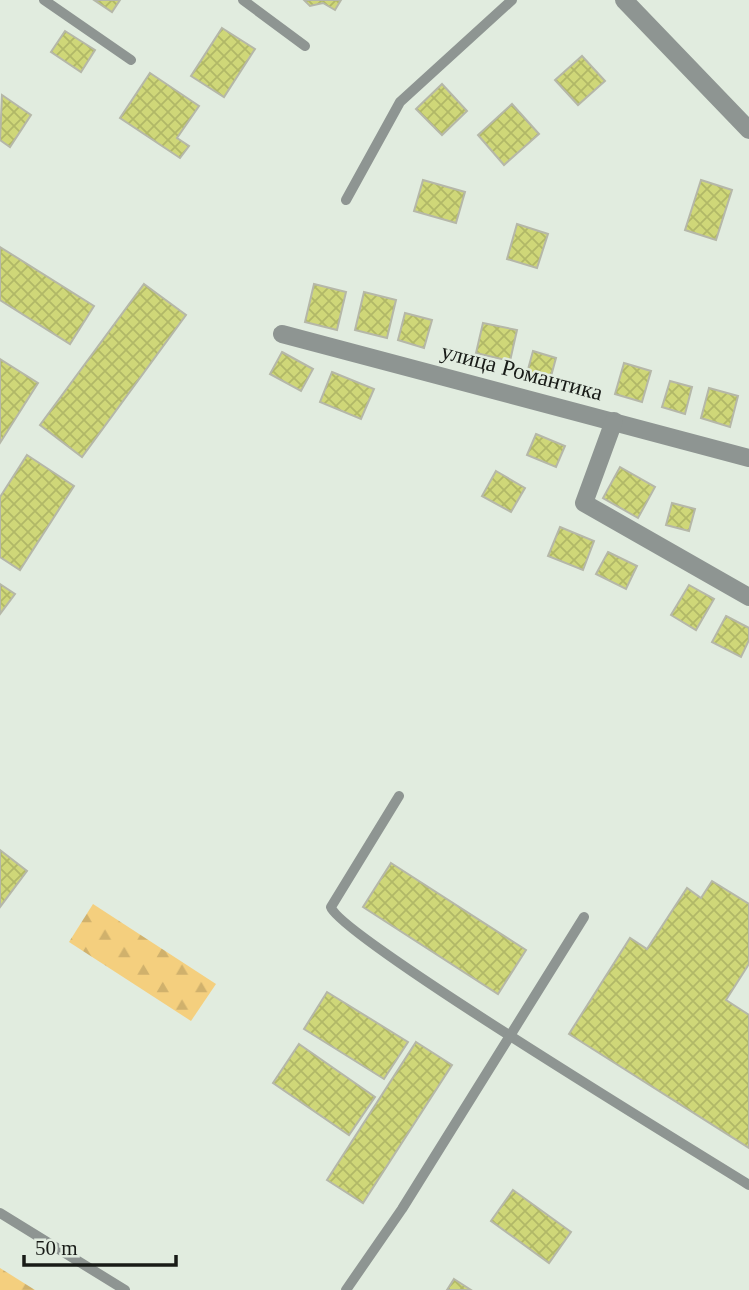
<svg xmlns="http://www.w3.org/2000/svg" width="749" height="1290" font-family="'Times New Roman',serif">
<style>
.forest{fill:url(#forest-firs)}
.building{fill:url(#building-cross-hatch);stroke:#b5b7a8;stroke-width:2}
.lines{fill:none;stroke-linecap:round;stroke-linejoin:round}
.lane{stroke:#8e9592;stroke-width:10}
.street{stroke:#8e9592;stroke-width:18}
.labels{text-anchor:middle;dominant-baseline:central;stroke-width:5;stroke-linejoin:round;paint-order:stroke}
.street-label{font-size:23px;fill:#181b17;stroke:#e1ecdf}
</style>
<defs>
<pattern id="forest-firs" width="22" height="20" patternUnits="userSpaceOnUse" patternTransform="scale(1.75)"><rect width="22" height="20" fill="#f4cf7e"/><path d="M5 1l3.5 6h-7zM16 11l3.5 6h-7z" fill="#d0b16c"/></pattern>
<pattern id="building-cross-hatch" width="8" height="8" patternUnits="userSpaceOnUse" patternTransform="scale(1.75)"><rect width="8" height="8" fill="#cfd778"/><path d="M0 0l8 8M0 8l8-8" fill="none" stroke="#b1b867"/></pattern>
</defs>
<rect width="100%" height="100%" fill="#e1ecdf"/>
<g class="forest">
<path d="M93 904 216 984 191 1021 69 942Z"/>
<path d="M0 1268 35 1290H0Z"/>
</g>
<g class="building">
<path d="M94 0H120L112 12Z"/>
<path d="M304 0H341L335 10 323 3 310 6Z"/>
<path d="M222 28 255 49 224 97 191 76Z"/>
<path d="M65 31 95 50 81 72 51 52Z"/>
<path d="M582 56 605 81 578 105 555 80Z"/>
<path d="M150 73 199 106 177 138 189 146 180 158 120 118Z"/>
<path d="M442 84 467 111 442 135 416 109Z"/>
<path d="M2 95 31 115 10 147 0 140Z"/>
<path d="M512 104 539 134 504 165 478 135Z"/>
<path d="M423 180 465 192 456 223 414 211Z"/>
<path d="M701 180 732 190 716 240 685 230Z"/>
<path d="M517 224 548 234 537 268 507 259Z"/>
<path d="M0 247 94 306 70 344 0 300Z"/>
<path d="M144 284 186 315 82 457 40 425Z"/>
<path d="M314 284 346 292 337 330 305 322Z"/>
<path d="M364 292 396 300 387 338 355 330Z"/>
<path d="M405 313 432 320 424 348 398 340Z"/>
<path d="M483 323 517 330 510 361 476 353Z"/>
<path d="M533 351 556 358 550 380 527 373Z"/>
<path d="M282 352 313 369 301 391 270 374Z"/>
<path d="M0 359 38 383 0 443Z"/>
<path d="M624 363 651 371 642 402 615 394Z"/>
<path d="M332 372 374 389 361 419 320 402Z"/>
<path d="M670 381 692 387 685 414 662 407Z"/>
<path d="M709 388 738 396 730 427 701 418Z"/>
<path d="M536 434 565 446 556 467 527 455Z"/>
<path d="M27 455 74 486 20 570 0 557V497Z"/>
<path d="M620 467 655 487 638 518 603 498Z"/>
<path d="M496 471 525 488 511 512 482 496Z"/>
<path d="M672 503 695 509 689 531 666 525Z"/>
<path d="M560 527 594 541 583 570 548 556Z"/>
<path d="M608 552 637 566 626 589 596 574Z"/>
<path d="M0 584 15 594 0 614Z"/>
<path d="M689 585 714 599 696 630 671 615Z"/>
<path d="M726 616 749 628V640L741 657 712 642Z"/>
<path d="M0 850 27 871 0 907Z"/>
<path d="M391 863 526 950 498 994 363 907Z"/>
<path d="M712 881 749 904V964L726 1000 749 1015V1148L569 1034 630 938 647 949 687 888 701 898Z"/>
<path d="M327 992 408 1042 384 1079 304 1029Z"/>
<path d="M416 1042 452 1065 363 1203 327 1180Z"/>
<path d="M299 1044 375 1097 349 1135 273 1083Z"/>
<path d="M513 1190 571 1232 549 1263 491 1221Z"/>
<path d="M454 1279 471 1290H447Z"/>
</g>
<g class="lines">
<g class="lane">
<path d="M44 0 131 60"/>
<path d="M243 0 305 46"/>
<path d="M346 200 400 102 512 0"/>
<path d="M399 796 331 907C338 935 698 1153 749 1185"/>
<path d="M0 1213 125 1290"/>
<path d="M346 1290 402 1209 584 917"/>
</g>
<g class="street">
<path d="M624 0 749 130"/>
<path d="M282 334 749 458"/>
<path d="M614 421 584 503 749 597"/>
</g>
</g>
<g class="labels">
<g class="street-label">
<text transform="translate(522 372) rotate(15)">улица Романтика</text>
</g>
</g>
<path d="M24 1255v10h152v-10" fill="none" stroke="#181b17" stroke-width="3.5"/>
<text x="35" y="1255" font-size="21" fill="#181b17" stroke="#e1ecdf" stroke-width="5" paint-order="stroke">50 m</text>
</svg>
